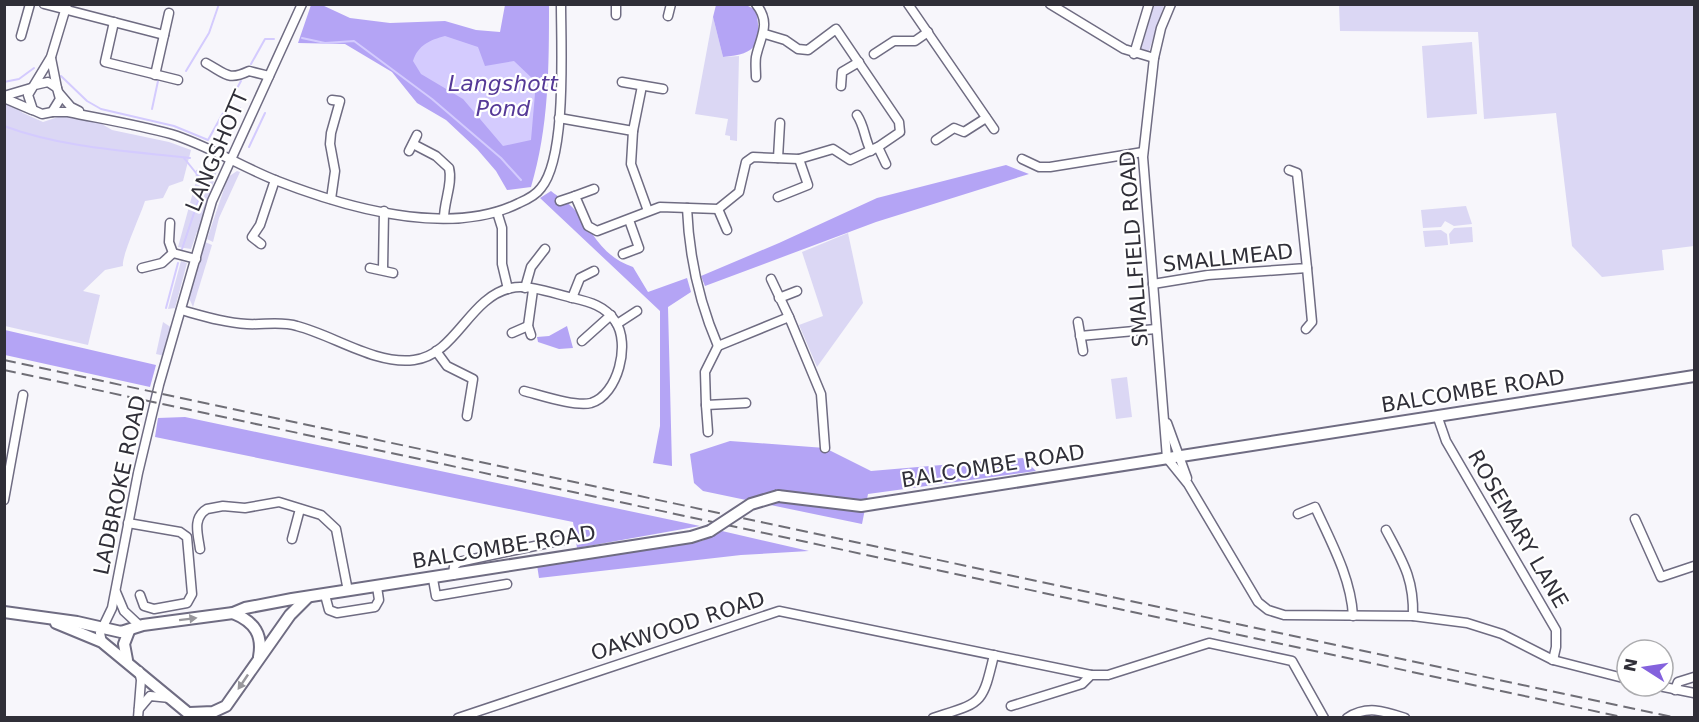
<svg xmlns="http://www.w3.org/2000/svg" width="1699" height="722" font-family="'DejaVu Sans',sans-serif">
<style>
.green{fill:#dbd7f4}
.forest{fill:#b4a4f5}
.water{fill:#d4cbfe}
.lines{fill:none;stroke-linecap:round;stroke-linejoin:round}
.stream{stroke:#d4cbfe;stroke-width:2}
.minor-casing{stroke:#6f6c82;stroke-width:11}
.major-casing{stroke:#6f6c82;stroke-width:14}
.minor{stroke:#fff;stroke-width:8}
.major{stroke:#fff;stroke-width:10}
.rail{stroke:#6f6e76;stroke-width:2;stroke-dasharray:12 6;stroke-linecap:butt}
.major-bridge-casing{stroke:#6f6c82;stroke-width:14;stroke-linecap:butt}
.major-bridge{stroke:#fff;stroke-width:10}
.oneway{fill:#98979c}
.labels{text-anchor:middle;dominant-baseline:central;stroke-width:4.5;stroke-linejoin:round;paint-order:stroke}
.street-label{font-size:21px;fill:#302f38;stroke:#fff}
.water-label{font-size:22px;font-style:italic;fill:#553997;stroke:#fff}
</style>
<rect width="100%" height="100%" fill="#f7f6fb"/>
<g class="green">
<path d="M1154 5H1164L1149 51 1141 49Z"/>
<path d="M1339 5H1694V246L1662 250 1664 270 1602 277 1572 246 1556 113 1484 119 1478 32 1340 31Z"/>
<path d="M713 17 723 57 739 56 737 141 730 140V136L725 135 728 119 695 114Z"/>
<path d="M1472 42 1477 114 1427 118 1422 46Z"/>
<path d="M4 99 23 113 43 122 64 115 90 117 112 130 169 142 191 150 183 181 169 186 163 198 145 201C141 214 121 257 123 266L105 270 83 291 100 295 88 345 5 326Z"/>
<path d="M218 166 200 233 197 232 191 249 178 247 195 185 196 170Z"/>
<path d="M237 171 240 172 219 218 213 242 207 239 228 177Z"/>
<path d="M1466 206 1472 224 1454 226 1445 221 1441 227 1423 228 1421 210Z"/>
<path d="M1472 227 1473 242 1450 244 1449 234 1454 228Z"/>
<path d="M1441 230 1447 234 1448 245 1425 247 1423 231Z"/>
<path d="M848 233 863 303 817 367 799 325 823 316 802 252Z"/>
<path d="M205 242 212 245 193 307 189 298Z"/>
<path d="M181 261 187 263 175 308 168 309Z"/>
<path d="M163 322 172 328 165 356 156 354Z"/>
<path d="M1127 377 1132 417 1116 419 1111 379Z"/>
</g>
<g class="forest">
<path d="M311 5H322L350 18 390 23 445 21 476 30 500 32 505 5H549C549 67 549 127 531 187L507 190 496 171 477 149 446 120 417 103 392 72 345 44 298 43Z"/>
<path d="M716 5H746L756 10C762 44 758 54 723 57L713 17Z"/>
<path d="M1006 165 1029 174 876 222 705 286 701 276 779 243 877 198Z"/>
<path d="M551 191C558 197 568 202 574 209 594 233 601 256 633 267L648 292 687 278 691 292 668 307 672 466 653 463 660 426V311L540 198Z"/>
<path d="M567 326 573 348 559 349 538 342 537 337 549 336Z"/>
<path d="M5 330 156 365 150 387 5 355Z"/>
<path d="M185 417 700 526 577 548 573 522 155 437 158 418Z"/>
<path d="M730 441 825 448 871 471 1023 458 1036 471 868 494 862 524 703 491 694 483 690 454Z"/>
<path d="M722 531 809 551 741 555 539 578 537 565 702 541Z"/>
</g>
<path class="water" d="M445 36 478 47 485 66 514 61 536 82 531 140 503 146 463 99 421 74 413 61C418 45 430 40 445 36Z"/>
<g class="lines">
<g class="stream">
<path d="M302 38 325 43 354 41 432 99 501 158 521 180"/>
<path d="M251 64 265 39H274"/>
<path d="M186 71 209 33 219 4"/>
<path d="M61 76 87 101 101 109 174 126 208 140 241 81"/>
<path d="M4 82 19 79 34 68"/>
<path d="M228 106 240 108"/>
<path d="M152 109 158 81"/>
<path d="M4 126C63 148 128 151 190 158"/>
<path d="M249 147 265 113"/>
<path d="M182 249 204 183 184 158"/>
<path d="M166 308 178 263"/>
</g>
<g class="minor-casing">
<g id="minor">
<path d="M44 4 164 35"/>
<path d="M908 4 994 129"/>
<path d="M1050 4 1124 49 1154 58"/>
<path d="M1171 4 1161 28 1154 58 1143 157 1167 458 1188 484 1258 602 1268 610 1284 615 1413 616 1467 623 1502 634 1553 660 1627 679"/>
<path d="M616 15V4"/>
<path d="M668 16 671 4"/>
<path d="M114 22 105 62 178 80"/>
<path d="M21 36 30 4"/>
<path d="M874 54 894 41H915L928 32"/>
<path d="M1134 54 1149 4"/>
<path d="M51 58 57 88"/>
<path d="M206 63C226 74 228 81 249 71L269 76"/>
<path d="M155 75 169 13"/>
<path d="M756 77C756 71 755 63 756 57 760 37 772 24 756 4"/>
<path d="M622 82 663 89"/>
<path d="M35 85 48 82 57 88 60 99 52 112 42 114 33 110 28 95 51 57 67 4"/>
<path d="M642 86 633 131 631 164 648 211"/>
<path d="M841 86 842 72 859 62"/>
<path d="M59 93 71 107 79 111"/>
<path d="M4 96 31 88"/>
<path d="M4 98 32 110"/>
<path d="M52 112H68C102 119 138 125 171 134 207 145 240 166 275 180 344 207 449 238 519 203 526 200 536 195 541 188 567 157 561 46 561 4"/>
<path d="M857 115C865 127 864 138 871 151"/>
<path d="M559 118 633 131"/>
<path d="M936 140 954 128 964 132 986 118"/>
<path d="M413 144 436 156 449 168C453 183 444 201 444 218"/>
<path d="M878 147 886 164"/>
<path d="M409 151 417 135"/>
<path d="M778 158 780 123"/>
<path d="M1022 159 1039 167H1050L1143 152"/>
<path d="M594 189 575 196 588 226 597 231 660 207 718 209 739 192 746 162 753 157 799 159 833 149 850 160 878 147 900 132 899 122 836 29 808 50 798 49 785 40 765 34"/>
<path d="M778 197 808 185 799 159"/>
<path d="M331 199 335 171 330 144 331 133 340 101 332 100"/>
<path d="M560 201 575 196"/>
<path d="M687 208C689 256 699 302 718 346"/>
<path d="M718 209 727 230"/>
<path d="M497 212 502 228V264L508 289"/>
<path d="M170 223 169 242 173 253"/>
<path d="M261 244 252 237 260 225 275 180"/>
<path d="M623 254 639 248 629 220"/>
<path d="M142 268 162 263 173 253 196 259"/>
<path d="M370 268 393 273"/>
<path d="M383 269 384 211"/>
<path d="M771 279 789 317"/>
<path d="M1153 284 1208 275 1307 268 1297 173 1289 170"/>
<path d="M525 288 531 267 545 249"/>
<path d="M572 298 580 278 594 271"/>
<path d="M779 298 797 291"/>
<path d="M181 310C203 316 225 323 247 324 263 325 282 321 297 326 333 335 375 365 414 360 456 355 469 297 511 288 529 284 555 294 573 298 590 302 605 306 615 321 631 343 618 395 591 403 575 407 540 395 524 391"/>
<path d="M1078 322 1083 351"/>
<path d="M617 324 637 311"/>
<path d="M1306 329 1312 322 1307 268"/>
<path d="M512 333 528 326"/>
<path d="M531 335 528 326 533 290"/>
<path d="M1080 336 1156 329"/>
<path d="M582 341 611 315"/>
<path d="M718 346 789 317 821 394 825 448"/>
<path d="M718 346 705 372 706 405 746 403"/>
<path d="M436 351 447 366 473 379 467 416"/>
<path d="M706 405 708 432"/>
<path d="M1438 418 1446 441 1556 630V647L1553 660"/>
<path d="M1167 423 1187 478"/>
<path d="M4 500 23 395"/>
<path d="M1298 514 1315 507C1331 542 1351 578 1353 616"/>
<path d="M1635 519 1661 577 1694 566"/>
<path d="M128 523 180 532 187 537 192 594 187 603 154 609 144 606 140 595"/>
<path d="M1386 530C1403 562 1414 579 1413 616"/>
<path d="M292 539 300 509"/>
<path d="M200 549C198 534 192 518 207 509L223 506 245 508 279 502 321 515 336 529 348 591"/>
<path d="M453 575 454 566 459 562 563 540"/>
<path d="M433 579 436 596 507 584"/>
<path d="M116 592 124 611 140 626"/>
<path d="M325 595 329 610 337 613 375 607 379 600 377 587"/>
<path d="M102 642 100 633 112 608 138 473 159 385 212 201 302 4"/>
<path d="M1659 686 1694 693"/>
<path d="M1675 690 1678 682 1694 677"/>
<path d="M1011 706 1082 684 1091 675H1108L1209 643 1292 661 1324 718"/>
<path d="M139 709 150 696 170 698"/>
<path d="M138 718 141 680 139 671"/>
<path d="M458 718 779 611 1091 675"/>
<path d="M933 718C982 702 982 706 994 655"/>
<path d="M1347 718C1367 705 1384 711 1405 718"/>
</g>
</g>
<g class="major-casing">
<g id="major">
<path d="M778 496 861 506 1694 376"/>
<path d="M4 612 77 622 121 632 143 625 233 613 245 608 292 599 691 537 710 531"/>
<path d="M233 613C255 622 263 635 259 657"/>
<path d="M56 623 102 642 194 718"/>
<path d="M127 660 124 644 129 631"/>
<path d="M190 713 213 712 226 706 290 615 307 598"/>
</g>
</g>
<use href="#minor" class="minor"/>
<use href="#major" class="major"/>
<g class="rail">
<path d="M4 360 1677 718"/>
<path d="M4 370 1627 718"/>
</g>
<g class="major-bridge-casing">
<path id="major-bridge" d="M710 531 751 504 778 496"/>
</g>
<use href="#major-bridge" class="major-bridge"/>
</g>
<defs><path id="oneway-solid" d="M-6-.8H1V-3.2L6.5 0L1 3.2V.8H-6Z" transform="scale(1.5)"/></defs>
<g class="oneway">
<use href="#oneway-solid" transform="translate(188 619) rotate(-7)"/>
<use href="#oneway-solid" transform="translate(243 682) rotate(124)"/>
</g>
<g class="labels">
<g class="street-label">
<text transform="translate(217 151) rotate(-67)">LANGSHOTT</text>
<text transform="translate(1134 249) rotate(-94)">SMALLFIELD ROAD</text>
<text transform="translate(1228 258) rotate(-6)">SMALLMEAD</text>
<text transform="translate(1473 391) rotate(-9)">BALCOMBE ROAD</text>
<text transform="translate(993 466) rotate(-9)">BALCOMBE ROAD</text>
<text transform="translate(120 485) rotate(-78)">LADBROKE ROAD</text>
<text transform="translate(1518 529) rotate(60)">ROSEMARY LANE</text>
<text transform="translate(504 547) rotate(-9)">BALCOMBE ROAD</text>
<text transform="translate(678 626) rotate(-18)">OAKWOOD ROAD</text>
</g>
<g class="water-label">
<text x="503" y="83">Langshott<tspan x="503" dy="25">Pond</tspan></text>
</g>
</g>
<rect width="1699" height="722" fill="none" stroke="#302f38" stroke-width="12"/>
<g transform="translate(1645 668) rotate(282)"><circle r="28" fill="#ffffff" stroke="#acacaf" stroke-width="1.5"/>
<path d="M0-4.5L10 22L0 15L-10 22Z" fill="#8462dd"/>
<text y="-9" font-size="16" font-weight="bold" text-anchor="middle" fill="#302f38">N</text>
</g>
</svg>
